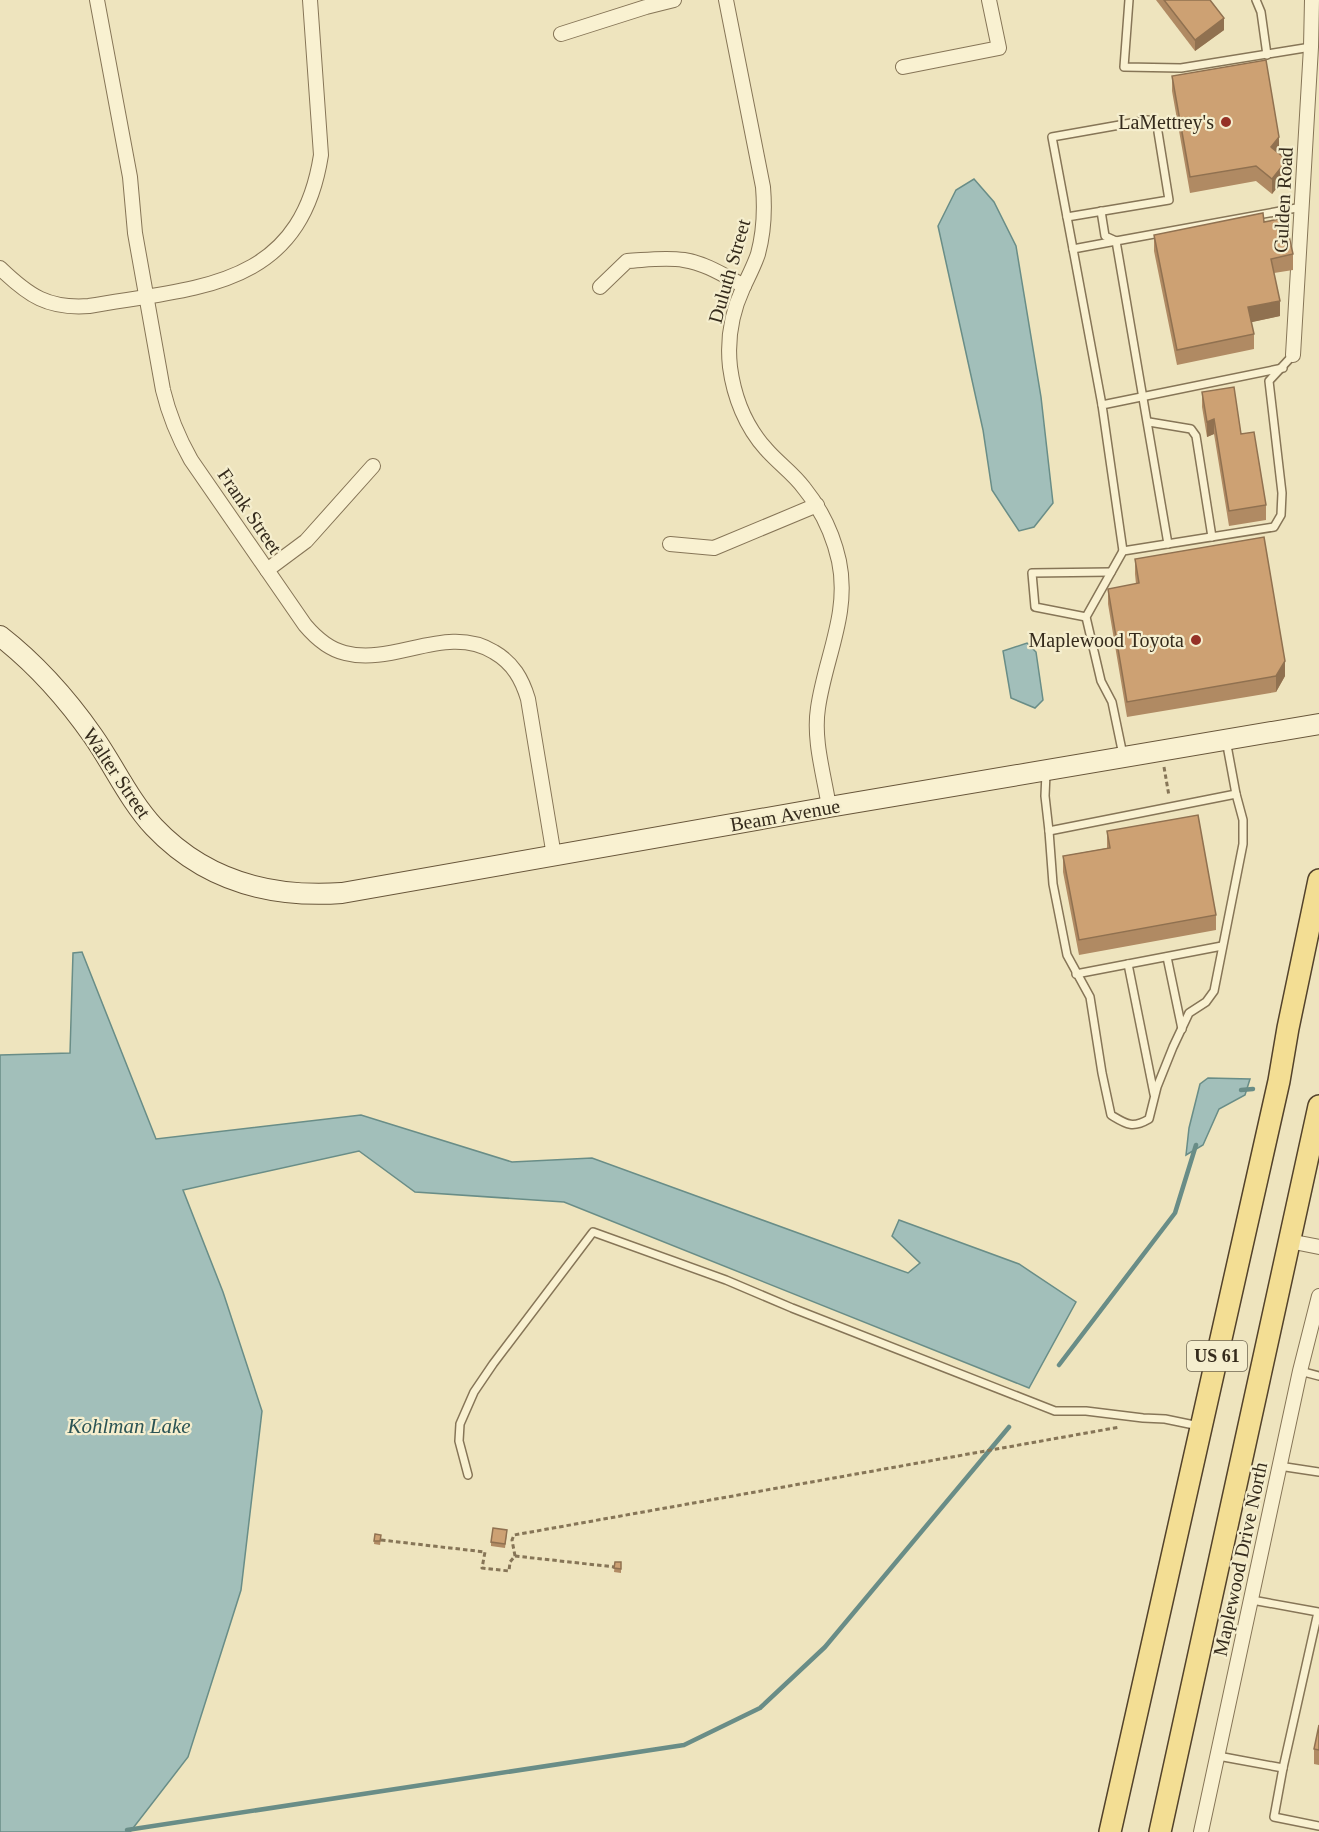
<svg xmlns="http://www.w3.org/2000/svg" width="1319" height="1832" font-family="Georgia,serif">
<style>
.water{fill:#a2bfba;stroke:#698d87;stroke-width:1.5}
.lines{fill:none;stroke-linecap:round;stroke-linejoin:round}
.stream{stroke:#698d87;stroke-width:4.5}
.lane-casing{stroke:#867557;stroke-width:10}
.street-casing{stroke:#867557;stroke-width:16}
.secondary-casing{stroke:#68563a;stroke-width:22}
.primary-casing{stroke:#53422b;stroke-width:24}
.path{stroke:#867557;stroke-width:3;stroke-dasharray:4.5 3;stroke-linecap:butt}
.lane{stroke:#f9f1d1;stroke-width:7}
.street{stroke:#f9f1d1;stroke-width:14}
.secondary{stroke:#f9f1d1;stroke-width:20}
.primary{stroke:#f3de94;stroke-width:21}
.wall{fill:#b08a63}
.shaded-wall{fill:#907150}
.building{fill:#cda173;stroke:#907150;stroke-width:1.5}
.poi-dot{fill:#953126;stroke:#f5eece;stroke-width:2}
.labels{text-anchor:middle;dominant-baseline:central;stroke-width:4.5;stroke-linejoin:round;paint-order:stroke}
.shield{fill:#f5eece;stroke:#6f6651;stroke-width:1.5}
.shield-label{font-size:18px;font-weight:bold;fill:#352b1c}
.poi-label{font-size:20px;fill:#352b1c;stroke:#f5eece;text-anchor:end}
.street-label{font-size:20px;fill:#352b1c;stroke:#f5eece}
.water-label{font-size:21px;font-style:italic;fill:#2b5455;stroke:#f5eece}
</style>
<rect width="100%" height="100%" fill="#eee4be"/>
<g class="water">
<path d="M974 179 994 202 1016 246 1041 397 1053 503 1034 527 1019 531 992 490 983 430 938 226 956 190Z"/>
<path d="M1027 643 1036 652 1043 700 1035 708 1011 698 1003 651Z"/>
<path d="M82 952 156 1139 361 1115 512 1162 592 1158 908 1273 920 1263 892 1236 899 1220 1019 1264 1076 1302 1029 1388 564 1202 415 1192 359 1151 183 1190 223 1292 262 1411 241 1590 188 1757 130 1832H0V1055L70 1053 73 953Z"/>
<path d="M1208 1078 1250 1079 1245 1095 1219 1109 1203 1145 1186 1155 1189 1128 1200 1084Z"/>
</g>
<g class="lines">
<g class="stream">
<path d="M1241 1090 1253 1089"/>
<path d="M1059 1365 1175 1213 1196 1145"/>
<path d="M127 1830 684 1745 760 1708 825 1647 1009 1427"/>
</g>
<g class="lane-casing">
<g id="lane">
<path d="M1129 0 1124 67 1181 68 1311 47"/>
<path d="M1256 0 1261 12 1267 55"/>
<path d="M1101 211 1105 236 1116 241"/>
<path d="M1067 217 1169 200 1158 132"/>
<path d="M1073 249 1052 137 1148 120"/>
<path d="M1102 405 1073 249 1116 241"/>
<path d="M1149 422 1191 429 1196 436 1212 537"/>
<path d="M1168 544 1116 241 1302 207"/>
<path d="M1123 551 1102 405 1283 368"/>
<path d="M1086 617 1035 607 1032 573 1111 572"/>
<path d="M1123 755 1112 702 1101 681 1086 617 1123 551 1274 527 1281 515 1282 493 1269 381 1293 355"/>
<path d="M1046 773 1045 796 1049 831 1236 794 1226 740"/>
<path d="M1049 831 1053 884 1067 955 1090 997 1102 1073 1111 1115C1126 1124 1132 1129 1149 1119L1157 1087 1173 1047 1189 1013 1206 1002 1214 991 1243 844V820L1236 794"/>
<path d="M1167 957 1182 1029"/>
<path d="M1128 964 1154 1094"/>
<path d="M1076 974 1222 946"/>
<path d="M1300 1371 1319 1376"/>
<path d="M1279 1466 1319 1472"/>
<path d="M468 1475 459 1441 460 1424 474 1392 493 1364 593 1232 726 1280 792 1308 1055 1411H1086L1143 1418 1165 1419 1199 1426"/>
<path d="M1252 1600 1318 1612 1283 1768 1274 1817 1319 1826"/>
<path d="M1218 1756 1283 1768"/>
</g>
</g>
<g class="street-casing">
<g id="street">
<path d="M97 0 130 177 135 233 163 390C169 415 178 437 191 460L305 625C316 638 328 649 345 653 394 666 447 623 494 652 513 663 522 679 528 699L554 856"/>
<path d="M726 0 763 187C765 211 764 232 758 254 754 266 748 277 743 288 732 312 727 340 730 367 734 397 746 427 766 449 778 463 793 473 804 488 821 509 833 534 839 561 850 613 825 658 818 708 813 740 824 775 829 807"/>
<path d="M561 34 646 7 674 0"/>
<path d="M903 67 999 48 989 0"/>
<path d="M0 268C29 296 48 309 89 306 198 287 300 289 321 155L310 0"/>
<path d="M600 287 627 261C646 260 665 257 684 260 705 263 725 276 744 286"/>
<path d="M1293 355 1311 47 1312 0"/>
<path d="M670 544 714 548 817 505"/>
<path d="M267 570 306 541 373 466"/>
<path d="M1289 1241 1319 1247"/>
<path d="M1201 1832 1300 1371 1319 1296"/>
</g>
</g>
<g class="secondary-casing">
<path id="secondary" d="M0 636C36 664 67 699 93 736 114 766 129 800 154 827 205 881 271 898 342 893L829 807 1319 724"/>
</g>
<g class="primary-casing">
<g id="primary">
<path d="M1110 1832 1279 1081 1288 1028 1319 880"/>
<path d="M1160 1832 1319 1106"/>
</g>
</g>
<g class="path">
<path d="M1164 767 1169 796"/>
<path d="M381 1540 485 1552 482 1568 509 1571 510 1562 515 1556 512 1540 514 1535 1120 1427"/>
<path d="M515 1556 615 1567"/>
</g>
<use href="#lane" class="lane"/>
<use href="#street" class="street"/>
<use href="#secondary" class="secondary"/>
<use href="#primary" class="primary"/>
</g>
<g class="wall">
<path d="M1156 0H1210L1224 30 1195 51Z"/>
<path d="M1172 76 1279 152V153L1287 175 1272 194 1256 181 1190 193 1172 91Z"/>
<path d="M1264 222 1293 254V270L1274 273 1280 316 1251 322 1254 334V349L1177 365 1154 251V235Z"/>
<path d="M1202 392 1241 434 1266 505V520L1229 526 1214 434 1207 437 1202 407Z"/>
<path d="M1135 559 1285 676 1276 692 1127 717 1108 604V589L1136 584 1135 574Z"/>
<path d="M1107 831 1216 915V930L1079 955 1063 872V856L1107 848Z"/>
<path d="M507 1533 505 1548 491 1546V1542Z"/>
<path d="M375 1534 381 1539 380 1545 374 1544Z"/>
<path d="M615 1562H621V1573L614 1572Z"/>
<path d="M1319 1725V1765L1314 1764V1749Z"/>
</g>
<g class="shaded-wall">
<path d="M1224 18V30L1195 51V40Z"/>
<path d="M1279 137V152L1271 162V147Z"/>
<path d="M1287 160V175L1272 194V179Z"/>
<path d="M1280 301V316L1248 323V307Z"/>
<path d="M1214 419V434L1207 437V422Z"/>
<path d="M1285 661V676L1276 692V676Z"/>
</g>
<g class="building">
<path d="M1164 0H1210L1224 18 1195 40Z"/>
<path d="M1266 60 1279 137 1271 147 1287 160 1272 179 1256 166 1190 177 1172 76Z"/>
<path d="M1263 213 1264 222 1285 218 1293 254 1271 259 1280 301 1248 307 1254 334 1177 350 1154 235Z"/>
<path d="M1234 387 1241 434 1254 432 1266 505 1229 511 1214 419 1207 422 1202 392Z"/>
<path d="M1264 537 1285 661 1276 676 1127 702 1108 589 1139 583 1135 559Z"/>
<path d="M1198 815 1216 915 1079 940 1063 856 1110 848 1107 831Z"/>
<path d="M493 1528 507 1530 505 1544 491 1542Z"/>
<path d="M375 1534 381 1535 380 1541H374Z"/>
<path d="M615 1562H621V1569L614 1568Z"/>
<path d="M1319 1725V1750L1314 1749Z"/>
</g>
<g class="poi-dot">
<circle cx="1226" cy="122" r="6"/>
<circle cx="1196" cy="640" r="6"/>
</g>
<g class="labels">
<rect class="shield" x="1187" y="1341" width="60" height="30" rx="4.5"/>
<g class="shield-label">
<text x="1217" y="1356">US 61</text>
</g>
<g class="poi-label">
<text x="1214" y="122">LaMettrey's</text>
<text x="1184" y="640">Maplewood Toyota</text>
</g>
<g class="street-label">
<text transform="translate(1283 200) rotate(-87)">Gulden Road</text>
<text transform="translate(729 271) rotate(-74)">Duluth Street</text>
<text transform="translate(250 511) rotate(56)">Frank Street</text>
<text transform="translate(117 773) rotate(56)">Walter Street</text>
<text transform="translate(785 815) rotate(-10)">Beam Avenue</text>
<text transform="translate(1240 1559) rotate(-78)">Maplewood Drive North</text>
</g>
<g class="water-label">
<text x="129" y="1426">Kohlman Lake</text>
</g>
</g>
</svg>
